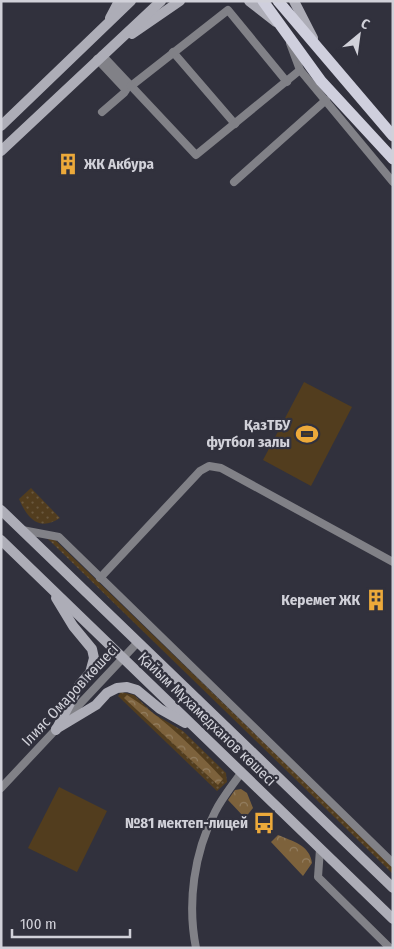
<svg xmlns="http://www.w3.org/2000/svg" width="394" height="949" font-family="'Fira Sans Condensed',sans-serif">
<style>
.grass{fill:url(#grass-dots)}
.forest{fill:url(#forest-crowns)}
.garden{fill:#523d1e}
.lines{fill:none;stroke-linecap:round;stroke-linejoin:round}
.minor{stroke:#818187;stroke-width:8}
.secondary{stroke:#adadb7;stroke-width:10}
.primary{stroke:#cfcfdd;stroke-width:11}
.labels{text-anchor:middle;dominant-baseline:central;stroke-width:4.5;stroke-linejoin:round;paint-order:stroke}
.poi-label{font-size:15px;font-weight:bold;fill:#d1d1d9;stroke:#31313d;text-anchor:end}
.street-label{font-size:15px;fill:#d1d1d9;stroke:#31313d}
</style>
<defs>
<pattern id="grass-dots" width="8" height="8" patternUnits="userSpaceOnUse" patternTransform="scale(1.25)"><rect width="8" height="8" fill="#523d1e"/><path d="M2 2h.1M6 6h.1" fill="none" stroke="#6a583e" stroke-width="1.8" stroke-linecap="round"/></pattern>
<pattern id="forest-crowns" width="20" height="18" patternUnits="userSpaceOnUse" patternTransform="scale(1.25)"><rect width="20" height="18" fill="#7d623c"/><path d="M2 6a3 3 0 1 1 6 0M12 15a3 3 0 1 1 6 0" fill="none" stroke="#947f61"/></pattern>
</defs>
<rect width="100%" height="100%" fill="#31313d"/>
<g class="grass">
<path d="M31 488 60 518C39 532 27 518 19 499Z"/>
<path d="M48 539 55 540 393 868V874Z"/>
<path d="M121 692 134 695 154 714 183 731 226 773 227 782 217 791 118 696Z"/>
</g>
<g class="forest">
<path d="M127 695C163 717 194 748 223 779L218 785 124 698Z"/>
<path d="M241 789 247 793 253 808 245 818 228 800 235 790Z"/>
<path d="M278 835C292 841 310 845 312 863L303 876 271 842Z"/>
</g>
<g class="garden">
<path d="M304 382 352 407 311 486 263 460Z"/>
<path d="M59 787 107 811 77 872 28 848Z"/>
</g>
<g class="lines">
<g class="minor">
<path d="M290 43 300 70 393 182"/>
<path d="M173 52 235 124"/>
<path d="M102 55 196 155 300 70"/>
<path d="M97 59 126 90 124 93 102 112"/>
<path d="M131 86 228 10 287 82"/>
<path d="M234 182 326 100"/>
<path d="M22 530 59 537 393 863"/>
<path d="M100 578 200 471 209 466 221 468 393 562"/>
<path d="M1 788 138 642"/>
<path d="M320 849 318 877 390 948"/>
<path d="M196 948C187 903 194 853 215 812 222 798 232 786 241 773"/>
</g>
<g class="secondary">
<path d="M249 1 276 22"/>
<path d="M294 1 313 38"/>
<path d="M110 18 119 1"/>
<path d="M132 34 180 1"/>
<path d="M1 126 131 1"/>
<path d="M1 151 161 1"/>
<path d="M1 510 393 888"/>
<path d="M1 540 393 919"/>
<path d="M56 729 96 705 107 693 117 688 127 687 137 690 160 709 185 723"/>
<path d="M56 730 80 684 90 673 94 658 92 649 73 626 56 598"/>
</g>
<g class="primary">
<path d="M263 1 321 81 393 159"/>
<path d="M278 1 393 136"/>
</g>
</g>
<defs>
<g id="building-bare" transform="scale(1.725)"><path d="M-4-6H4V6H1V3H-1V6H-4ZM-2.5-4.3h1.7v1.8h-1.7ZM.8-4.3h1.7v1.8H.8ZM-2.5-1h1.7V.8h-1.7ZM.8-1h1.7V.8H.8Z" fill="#eca93a" stroke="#31313d" stroke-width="2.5" paint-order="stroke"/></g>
<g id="stadium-bare" transform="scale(1.725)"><path d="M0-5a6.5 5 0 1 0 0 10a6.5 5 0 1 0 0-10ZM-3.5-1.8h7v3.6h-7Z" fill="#eca93a" stroke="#31313d" stroke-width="2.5" paint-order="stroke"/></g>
<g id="bus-bare" transform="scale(1.725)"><path d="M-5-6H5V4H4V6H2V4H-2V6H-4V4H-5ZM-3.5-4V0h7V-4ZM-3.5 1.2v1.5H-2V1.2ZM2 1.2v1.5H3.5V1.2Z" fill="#eca93a" stroke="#31313d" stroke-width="2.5" paint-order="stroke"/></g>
</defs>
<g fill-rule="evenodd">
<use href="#building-bare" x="68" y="164"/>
<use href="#stadium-bare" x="307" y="434"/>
<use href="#building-bare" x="376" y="600"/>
<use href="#bus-bare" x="264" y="823"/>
</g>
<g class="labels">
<g class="poi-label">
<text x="84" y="164" text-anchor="start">ЖК Акбура</text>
<text x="290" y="425">ҚазТБУ<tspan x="290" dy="17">футбол залы</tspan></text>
<text x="360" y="600">Керемет ЖК</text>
<text x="248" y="823">№81 мектеп-лицей</text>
</g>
<g class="street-label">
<text transform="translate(70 695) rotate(-47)">Ілияс Омаров көшесі</text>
<text transform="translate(207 719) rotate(44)">Қайым Мұхамедханов көшесі</text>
</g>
</g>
<rect width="394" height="949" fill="none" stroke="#d1d1d9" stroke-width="5"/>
<g transform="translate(359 35) rotate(29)" stroke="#31313d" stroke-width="4" paint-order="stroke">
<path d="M0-4L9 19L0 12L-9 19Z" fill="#d1d1d9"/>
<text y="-8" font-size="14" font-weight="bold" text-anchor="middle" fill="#d1d1d9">С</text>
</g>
<path d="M12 929v8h118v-8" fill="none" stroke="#d1d1d9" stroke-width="2.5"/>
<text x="20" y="929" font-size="15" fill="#d1d1d9" stroke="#31313d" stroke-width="4" paint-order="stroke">100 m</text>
</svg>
